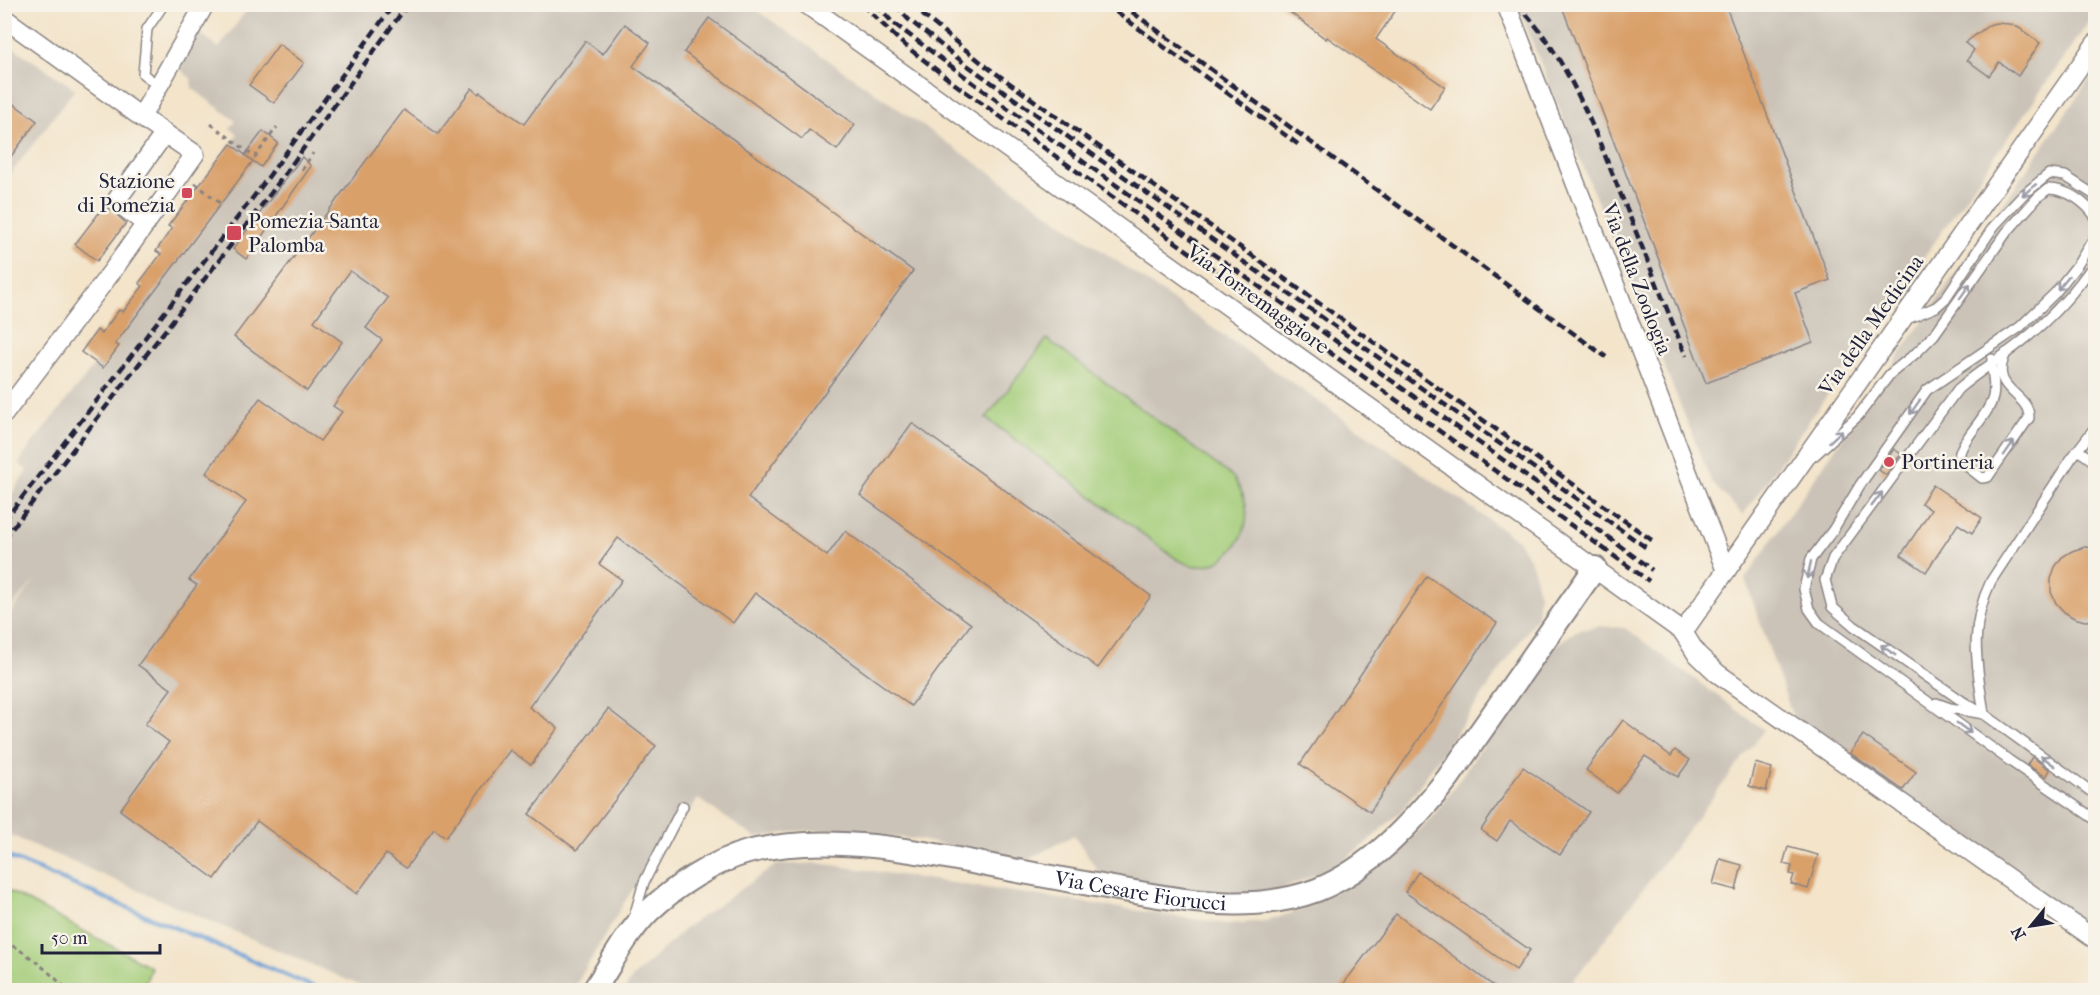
<svg xmlns="http://www.w3.org/2000/svg" width="2100" height="995" font-family="'IM FELL French Canon',serif">
<style>
.industrial{fill:#cbc3b8}
.green{fill:#a3cc78;stroke:#62775a;stroke-width:1.5}
.lines{fill:none;stroke-linecap:round;stroke-linejoin:round}
.stream{stroke:#699dd4;stroke-width:4.5}
.building{fill:#d9a06b}
.service-casing{stroke:#8a8382;stroke-width:12}
.minor-casing{stroke:#8a8382;stroke-width:21}
.tertiary-casing{stroke:#8a8382;stroke-width:26}
.path{stroke:#8a8382;stroke-width:3;stroke-dasharray:4.5 4.5;stroke-linecap:butt}
.service{stroke:#fff;stroke-width:9}
.minor{stroke:#fff;stroke-width:18}
.tertiary{stroke:#fff;stroke-width:22}
.rail{stroke:#22223b;stroke-width:4.5;stroke-dasharray:9 4.5;stroke-linecap:butt}
.oneway{stroke:#9c9ca7}
.poi-dot{fill:#d1495b;stroke:#f7f3e8;stroke-width:2}
.labels{text-anchor:middle;dominant-baseline:central;stroke-width:5;stroke-linejoin:round;paint-order:stroke}
.poi-label{font-size:21px;fill:#22223b;stroke:#f7f3e8;text-anchor:start}
.street-label{font-size:21px;fill:#22223b;stroke:#f7f3e8}
</style>
<rect width="100%" height="100%" fill="#f7f3e8"/>
<filter id="ink" filterUnits="userSpaceOnUse"><feTurbulence type="fractalNoise" baseFrequency=".0167" numOctaves="2"/><feDisplacementMap in="SourceGraphic" scale="12" xChannelSelector="R" yChannelSelector="G"/><feConvolveMatrix kernelMatrix="1 2 1 2 8 2 1 2 1" color-interpolation-filters="sRGB"/></filter>
<filter id="wash" filterUnits="userSpaceOnUse"><feTurbulence type="fractalNoise" baseFrequency=".008" numOctaves="4" result="noise"/><feDisplacementMap in="SourceGraphic" scale="24" xChannelSelector="R" yChannelSelector="G"/><feGaussianBlur stdDeviation="1.35" result="paint"/><feColorMatrix in="noise" values="0 0 0 0 0 0 0 0 0 0 0 0 0 0 0 0 0 1.4 0 .05"/><feComposite in="paint" operator="in"/></filter>
<g filter="url(#wash)">
<rect width="100%" height="100%" fill="#f3e4ca"/>
<g class="industrial">
<path d="M251 4 749 5 1519 541 1533 566 1539 594 1537 617 1403 809 1367 843 1334 867 1279 891 1232 895 1164 890 1100 874 1074 835 1025 861 920 840 836 830 796 831 756 838 698 799 625 901 573 990H371L5 833V620L38 576 5 615V504L27 471 19 463 32 444 96 363 103 368 119 347 115 343 190 242 168 226 238 134 230 128 236 121 192 88 191 78 182 71 183 52 196 30 219 48Z"/>
<path d="M2095 4 2096 12 1743 515 1712 483 1517 5Z"/>
<path d="M5 42 75 89 5 181Z"/>
<path d="M2095 71V933L1795 723 1745 579Z"/>
<path d="M1600 626 1625 628 1764 730 1566 990H624L632 978 688 926 776 865 818 863 1227 924 1267 921 1301 910 1340 889 1397 853 1434 815 1552 648 1576 631Z"/>
</g>
<g class="green">
<path d="M1047 339 1233 477C1237 484 1242 491 1244 498 1255 529 1230 568 1195 566 1190 565 1183 562 1178 560L986 418Z"/>
<path d="M5 889 151 967 143 990H5Z"/>
</g>
<g class="lines">
<path class="stream" d="M4 855 321 990"/>
</g>
<g id="blocks">
<g class="building">
<path d="M1279 4H1400L1376 39 1445 87 1430 109 1327 37 1326 39Z"/>
<path d="M1561 4H1725L1830 280 1795 293 1813 342 1706 383Z"/>
<path d="M709 18 855 125 837 150 809 130 802 139 684 52Z"/>
<path d="M1995 23 2010 24 2019 28 2040 43 2018 76 1999 62 1989 76 1967 60 1974 50 1965 43 1989 25Z"/>
<path d="M625 24 650 43 633 66 913 271 748 498 827 556 845 531 971 624 911 706 755 593 733 623 618 538 599 564 622 580 529 707 558 728 531 765 510 750 446 837 434 829 406 868 386 854 357 894 257 821 215 879 120 810 169 742 145 724 171 689 138 665 197 585 189 580 246 502 206 473 260 398 320 441 342 412 333 406 382 340 366 328 388 298 350 271 314 321 342 342 307 391 234 337 404 110 438 134 472 88 479 94 480 92 524 124 585 41 603 54Z"/>
<path d="M279 44 304 63 274 103 249 85Z"/>
<path d="M4 97 37 121 4 166Z"/>
<path d="M263 131 278 143 261 167 245 155Z"/>
<path d="M231 144 253 161 115 344 119 346 103 368 81 352 97 330 101 334 119 310 123 312 143 286 139 283 161 254 156 251 172 228 168 226Z"/>
<path d="M302 157 311 166 246 259 233 249Z"/>
<path d="M105 205 126 223 97 261 75 244Z"/>
<path d="M912 423 1151 596 1098 668 860 495Z"/>
<path d="M1894 449 1901 454 1886 475 1879 470Z"/>
<path d="M1933 485 1982 518 1972 533 1958 524 1926 572 1901 555 1931 510 1921 503Z"/>
<path d="M2084 547 2096 548V620L2085 621 2074 618 2064 612 2056 603 2051 592V579L2055 567 2062 557 2072 551Z"/>
<path d="M1427 576 1497 623 1370 812 1300 764Z"/>
<path d="M608 709 656 746 577 850 529 814Z"/>
<path d="M1623 720 1671 756 1675 750 1690 760 1678 777 1645 756 1617 793 1586 770Z"/>
<path d="M1863 735 1916 772 1903 790 1850 753Z"/>
<path d="M2032 757 2050 770 2046 777 2027 765Z"/>
<path d="M1755 763 1772 768 1766 791 1749 786Z"/>
<path d="M1523 767 1589 812 1560 855 1510 821 1497 841 1481 830Z"/>
<path d="M1788 847 1818 855 1808 889 1791 884 1794 875 1790 874 1792 866 1783 864Z"/>
<path d="M1720 859 1742 865 1736 890 1713 884Z"/>
<path d="M1418 872 1530 950 1516 970 1405 892Z"/>
<path d="M1396 914 1499 990H1339Z"/>
</g>
</g>
</g>
<g filter="url(#ink)">
<use href="#blocks" fill-opacity="0" stroke="#8a8382" stroke-width="1.5"/>
<g class="lines">
<g class="service-casing">
<g id="service">
<path d="M159 86 143 74 147 29 164 4"/>
<path d="M2096 234 2078 264 2055 293 2020 327 1927 390 1860 485 1833 530 1811 559 1804 589 1809 609 1819 623 2010 761 2096 820"/>
<path d="M2096 261C2076 291 2049 320 2021 342 2000 359 1978 372 1958 389L1833 558 1825 580 1832 607 1854 626 1962 701 1984 714 2096 795"/>
<path d="M1907 319 1936 307 1945 299 1994 226 2023 195 2049 174 2065 176 2093 194 2096 198"/>
<path d="M1992 359C1991 371 1996 385 1993 397 1988 418 1958 441 1959 460L1982 478 1988 477 1992 471 2029 418C2030 392 1987 391 2006 353"/>
<path d="M2078 450 2096 463"/>
<path d="M1815 455 1858 416 1890 374 1916 353 1934 335 2006 233 2038 197 2048 189C2067 189 2086 202 2096 218"/>
<path d="M1936 703 1950 708 1984 714C1977 664 1968 629 1991 581L2071 459 2096 426"/>
<path d="M634 917 644 882 683 806"/>
</g>
</g>
<g class="minor-casing">
<g id="minor">
<path d="M806 4 1683 632 1696 653 1717 673 2096 940"/>
<path d="M1506 4 1726 571"/>
<path d="M4 18 141 117 195 154 113 270 4 414"/>
<path d="M141 117 205 4"/>
<path d="M146 224 116 201 165 133"/>
<path d="M1683 632 2096 43"/>
</g>
</g>
<g class="tertiary-casing">
<g id="tertiary">
<path id="s1" d="M594 990C611 964 626 934 649 911 674 887 714 861 748 852 827 832 920 851 997 867 1043 876 1089 884 1135 892 1195 903 1259 912 1317 890 1370 869 1413 822 1448 778L1595 568"/>
</g>
</g>
<g class="path">
<path d="M211 124 255 157 277 127"/>
<path d="M302 170 313 153"/>
<path d="M195 183 221 204"/>
<path d="M4 942C30 953 48 972 68 990"/>
</g>
<use href="#service" class="service"/>
<use href="#minor" class="minor"/>
<use href="#tertiary" class="tertiary"/>
<g class="rail">
<path d="M862 4 902 43 952 82 1649 581"/>
<path d="M876 4 892 22 999 102 1540 486 1652 570"/>
<path d="M895 4 908 19 964 63 1648 549"/>
<path d="M913 4 925 17 987 67 1653 541"/>
<path d="M1105 4 1299 145"/>
<path d="M1121 4 1606 357"/>
<path d="M1517 4C1568 57 1594 129 1621 195 1643 249 1664 302 1686 356"/>
<path d="M4 521 261 187 394 4"/>
<path d="M4 539 271 193 408 4"/>
</g>
</g>
<defs><path id="oneway-shaft" d="M-6 0H5M1.5-3L5.5 0L1.5 3" fill="none" stroke-width="1.6" stroke-linecap="round" stroke-linejoin="round" transform="scale(1.5)"/></defs>
<g class="oneway">
<use href="#oneway-shaft" transform="translate(2029 190) rotate(140)"/>
<use href="#oneway-shaft" transform="translate(2063 283) rotate(129)"/>
<use href="#oneway-shaft" transform="translate(1965 291) rotate(-55)"/>
<use href="#oneway-shaft" transform="translate(1915 407) rotate(125)"/>
<use href="#oneway-shaft" transform="translate(1836 436) rotate(-43)"/>
<use href="#oneway-shaft" transform="translate(2009 448) rotate(-55)"/>
<use href="#oneway-shaft" transform="translate(1877 499) rotate(-53)"/>
<use href="#oneway-shaft" transform="translate(1809 570) rotate(103)"/>
<use href="#oneway-shaft" transform="translate(1888 650) rotate(-145)"/>
<use href="#oneway-shaft" transform="translate(1964 728) rotate(36)"/>
<use href="#oneway-shaft" transform="translate(2048 761) rotate(-144)"/>
</g>
</g>
<g class="poi-dot">
<rect x="181" y="187" width="12" height="12" rx="3"/>
<rect x="226" y="225" width="16" height="16" rx="3"/>
<circle cx="1889" cy="462" r="6"/>
</g>
<g class="labels">
<g class="poi-label">
<text x="175" y="181" text-anchor="end">Stazione<tspan x="175" dy="24">di Pomezia</tspan></text>
<text x="248" y="221">Pomezia-Santa<tspan x="248" dy="24">Palomba</tspan></text>
<text x="1901" y="462">Portineria</text>
</g>
<g class="street-label">
<text transform="translate(1637 279) rotate(69)">Via della Zoologia</text>
<text transform="translate(1258 299) rotate(36)">Via Torremaggiore</text>
<text transform="translate(1871 325) rotate(-55)">Via della Medicina</text>
<text stroke="none"><textPath href="#s1" startOffset="610">Via Cesare Fiorucci</textPath></text>
</g>
</g>
<rect width="2100" height="995" fill="none" stroke="#f7f3e8" stroke-width="24"/>
<g transform="translate(2031 926) rotate(240)" stroke="#f7f3e8" stroke-width="4.5" paint-order="stroke">
<path d="M0-4.5L10 22L0 15L-10 22Z" fill="#22223b"/>
<text y="-9" font-size="16" font-weight="bold" text-anchor="middle" fill="#22223b">N</text>
</g>
<path d="M42 944v9h118v-9" fill="none" stroke="#22223b" stroke-width="3"/>
<text x="51" y="944" font-size="18" fill="#22223b" stroke="#f7f3e8" stroke-width="4.5" paint-order="stroke">50 m</text>
</svg>
